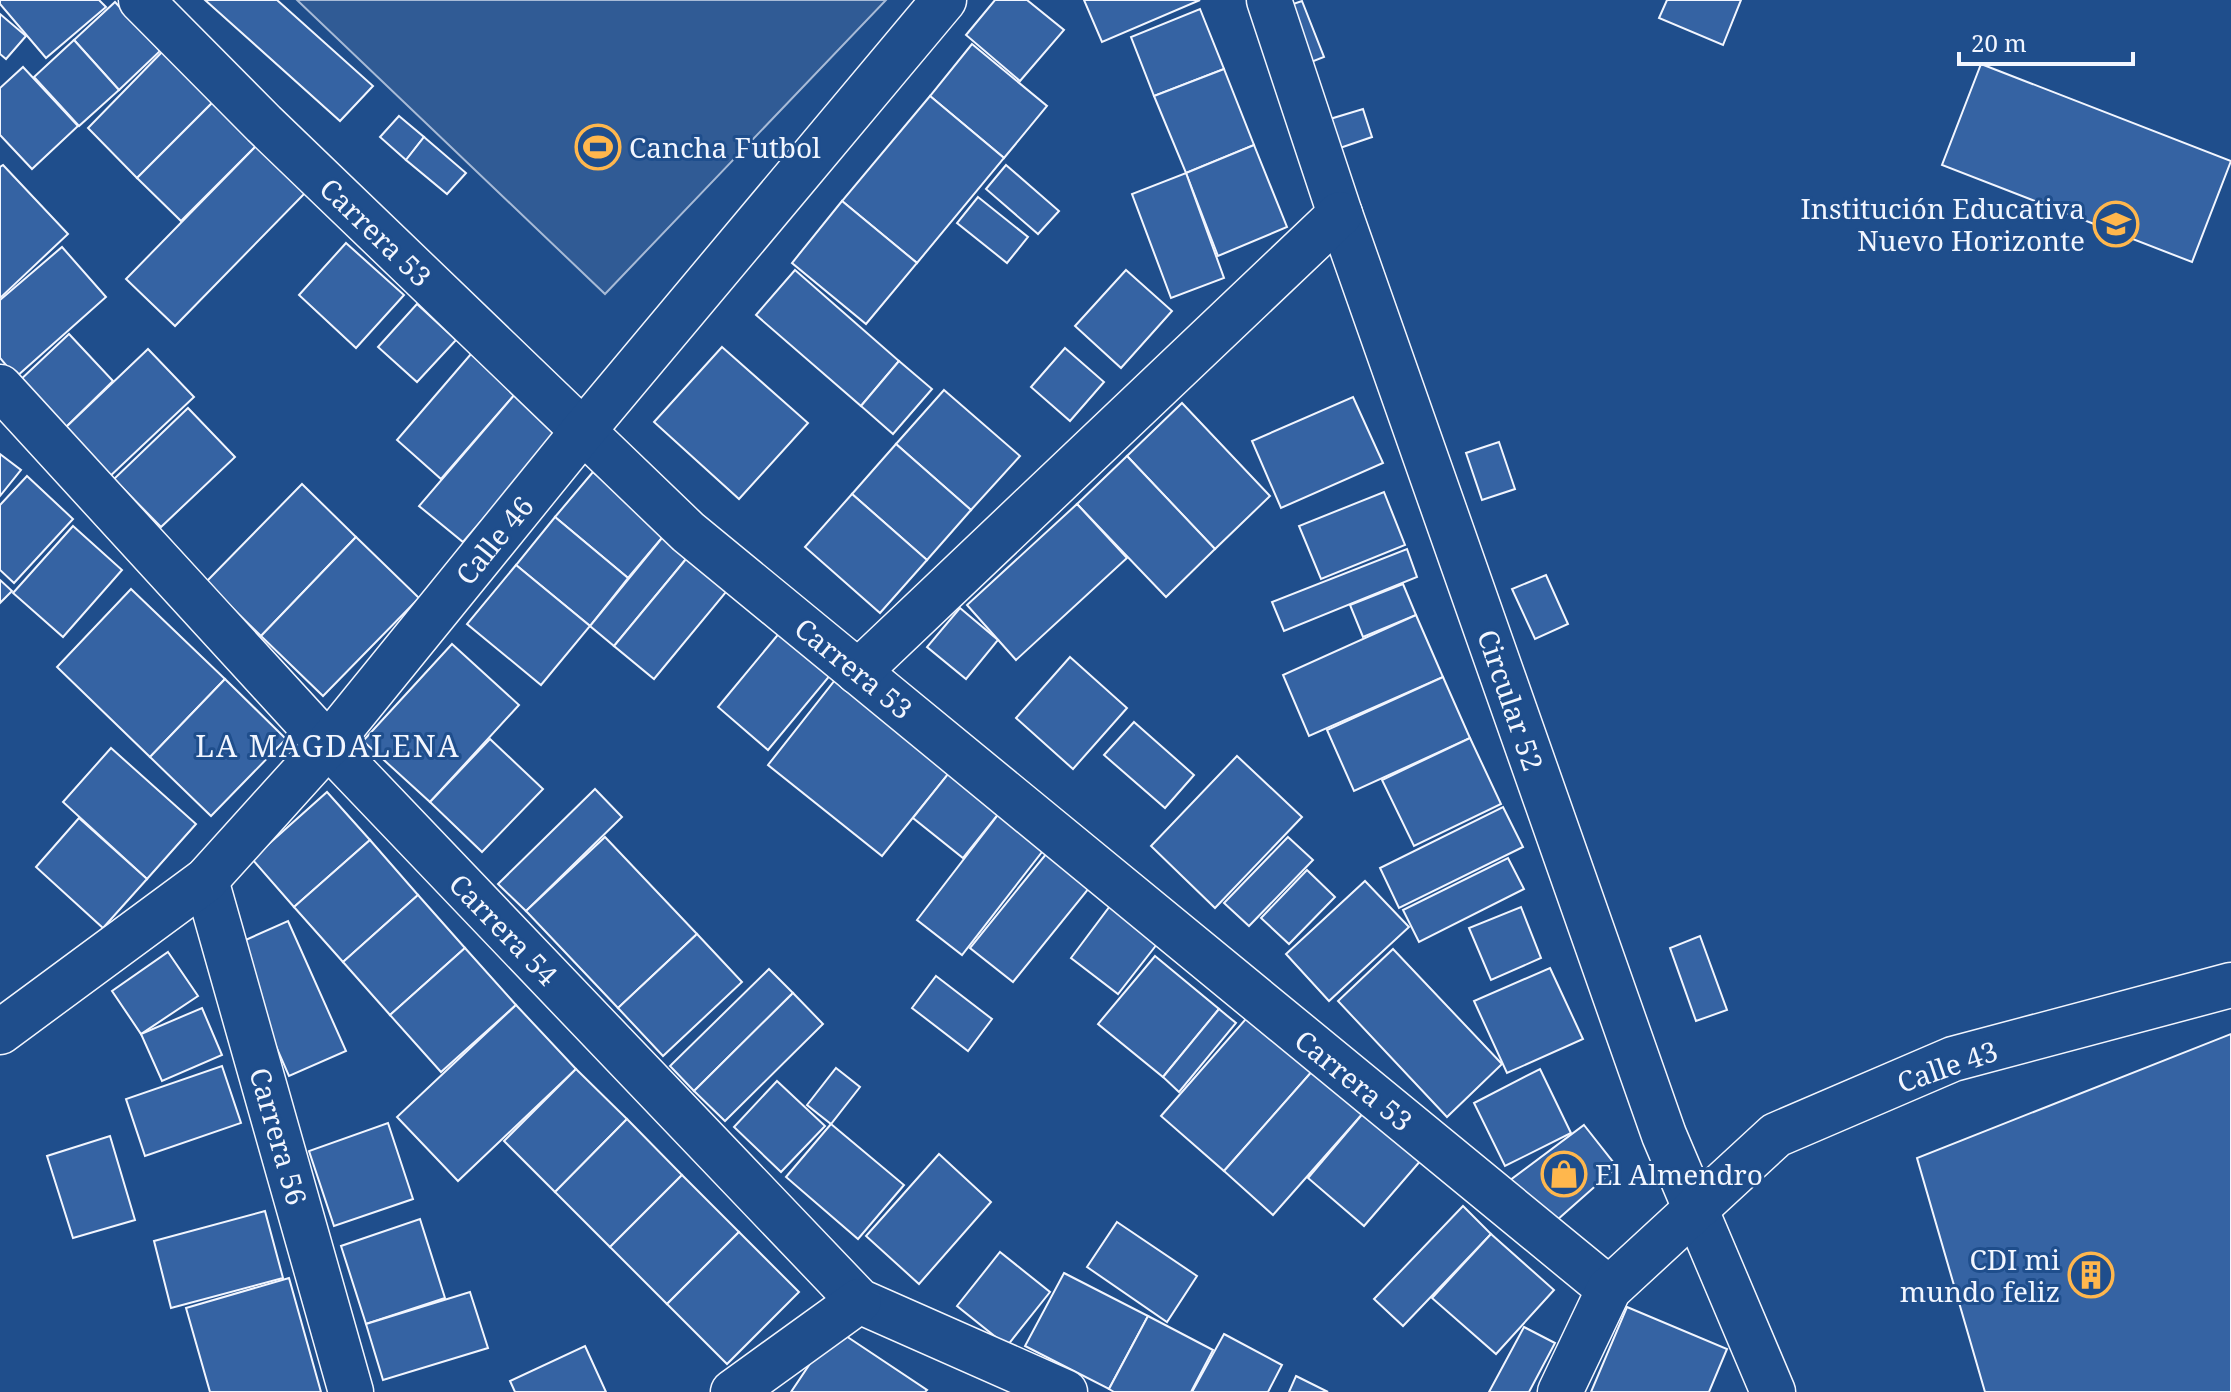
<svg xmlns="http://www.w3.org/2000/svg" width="2231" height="1392" font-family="'Noto Serif',serif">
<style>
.built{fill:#305b95;stroke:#a8bbd7;stroke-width:2}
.building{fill:#3563a3;stroke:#f2f6ff;stroke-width:2}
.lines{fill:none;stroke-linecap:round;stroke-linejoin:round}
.minor-casing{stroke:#f2f6ff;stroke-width:47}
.minor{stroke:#1f4e8c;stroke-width:44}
.labels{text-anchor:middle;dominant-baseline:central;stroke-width:6;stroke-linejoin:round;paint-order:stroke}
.poi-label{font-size:28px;fill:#f2f6ff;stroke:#1f4e8c;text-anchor:start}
.street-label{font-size:28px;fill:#f2f6ff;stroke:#1f4e8c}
.neighbourhood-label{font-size:30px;letter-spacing:2px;fill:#f2f6ff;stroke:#1f4e8c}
</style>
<rect width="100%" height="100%" fill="#1f4e8c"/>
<path class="built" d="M297 0H886L605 294Z"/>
<g class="building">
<path d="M0 0H99L106 7 46 58 0 4Z"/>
<path d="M205 0H277L373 86 340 121Z"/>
<path d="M995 0H1027L1064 30 1020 81 966 35Z"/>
<path d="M1084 0H1200L1102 42Z"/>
<path d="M1667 0H1741L1723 45 1659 18Z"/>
<path d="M1302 1 1324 57 1306 64 1284 7Z"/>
<path d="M115 2 160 51 119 90 74 40Z"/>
<path d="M1200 9 1224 69 1154 96 1131 37Z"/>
<path d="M0 14 26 36 6 59 0 54Z"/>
<path d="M74 40 119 90 79 126 34 77Z"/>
<path d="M972 44 1047 106 1004 158 930 96Z"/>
<path d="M163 51 213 102 137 178 88 128Z"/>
<path d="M1981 64 2231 161 2192 262 1942 165Z"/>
<path d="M23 67 78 126 32 169 0 135V88Z"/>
<path d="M1224 69 1254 145 1186 173 1154 96Z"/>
<path d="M930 96 1004 158 917 263 842 201Z"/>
<path d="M213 102 257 145 181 221 137 178Z"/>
<path d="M1363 109 1372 137 1340 148 1330 119Z"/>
<path d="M399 116 424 137 406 160 380 137Z"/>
<path d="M424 137 466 173 447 194 406 160Z"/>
<path d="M257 145 306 192 175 326 126 279Z"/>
<path d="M1254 145 1287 227 1218 256 1186 173Z"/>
<path d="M3 165 68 234 0 298V167Z"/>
<path d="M1006 165 1059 211 1038 234 986 189Z"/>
<path d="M1186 173 1224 278 1171 298 1132 194Z"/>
<path d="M978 197 1028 237 1007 263 957 223Z"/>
<path d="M842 201 917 263 866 324 792 263Z"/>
<path d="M346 243 404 295 356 348 299 295Z"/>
<path d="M62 247 106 297 16 377 0 358V300Z"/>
<path d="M795 270 899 361 861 406 756 315Z"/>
<path d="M1126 270 1172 311 1121 368 1075 326Z"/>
<path d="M417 304 456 340 417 382 378 347Z"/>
<path d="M69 334 113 381 63 430 17 383Z"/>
<path d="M722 347 808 423 739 499 654 422Z"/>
<path d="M1065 348 1104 382 1070 421 1031 387Z"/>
<path d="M148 349 194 397 107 479 63 430Z"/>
<path d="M471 354 516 393 441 479 397 440Z"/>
<path d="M899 361 932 389 893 434 861 406Z"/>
<path d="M944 390 1020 456 971 510 896 444Z"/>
<path d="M516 393 560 430 463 542 419 506Z"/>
<path d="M1353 397 1383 463 1281 508 1252 441Z"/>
<path d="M1182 403 1270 496 1215 549 1127 456Z"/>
<path d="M188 408 235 457 161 527 114 479Z"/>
<path d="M1499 442 1515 489 1482 500 1466 453Z"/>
<path d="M896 444 971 510 927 560 852 494Z"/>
<path d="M0 454 21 470 0 496Z"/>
<path d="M1127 456 1215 549 1166 597 1077 504Z"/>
<path d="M593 472 666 533 628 578 555 517Z"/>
<path d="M27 476 73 519 14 583 0 570V505Z"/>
<path d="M302 484 356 537 261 636 206 582Z"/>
<path d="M1384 492 1405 545 1321 579 1299 526Z"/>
<path d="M852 494 927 560 880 613 805 547Z"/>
<path d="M1077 504 1127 558 1016 660 967 605Z"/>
<path d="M555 517 628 578 590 626 516 565Z"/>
<path d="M73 526 122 570 63 637 13 593Z"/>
<path d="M666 533 691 553 614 646 590 626Z"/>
<path d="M356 537 419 598 323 696 261 636Z"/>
<path d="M1407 549 1417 577 1284 631 1272 602Z"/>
<path d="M691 553 731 586 654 679 614 646Z"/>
<path d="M516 565 590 626 541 685 467 624Z"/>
<path d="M1546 575 1568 624 1535 639 1512 589Z"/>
<path d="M0 580 12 591 0 603Z"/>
<path d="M1403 584 1416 615 1363 637 1350 605Z"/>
<path d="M131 589 225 679 150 757 57 667Z"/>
<path d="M960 608 998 640 966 679 927 647Z"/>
<path d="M1416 615 1443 677 1309 736 1283 675Z"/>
<path d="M786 625 837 667 768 750 718 707Z"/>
<path d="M452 644 519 705 430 802 363 741Z"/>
<path d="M1070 657 1127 708 1073 769 1016 718Z"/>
<path d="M839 675 953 768 882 856 768 765Z"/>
<path d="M1443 677 1470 738 1354 791 1327 730Z"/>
<path d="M225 679 286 739 211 816 150 757Z"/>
<path d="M1134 722 1194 775 1165 808 1104 755Z"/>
<path d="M1470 738 1501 804 1414 846 1382 780Z"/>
<path d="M490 739 543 789 482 852 430 802Z"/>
<path d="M111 748 196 824 147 879 63 802Z"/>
<path d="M1237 756 1302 817 1215 908 1151 846Z"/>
<path d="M953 768 1004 807 963 858 913 818Z"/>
<path d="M595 789 622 817 526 911 498 884Z"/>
<path d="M327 792 370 840 294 907 252 859Z"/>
<path d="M1004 807 1049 843 962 955 917 920Z"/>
<path d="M1503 807 1523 847 1399 908 1380 868Z"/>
<path d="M79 818 147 879 103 928 36 867Z"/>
<path d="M605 837 697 934 618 1008 526 911Z"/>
<path d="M1288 837 1313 860 1249 926 1224 903Z"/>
<path d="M370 840 418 895 343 962 294 907Z"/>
<path d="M1051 848 1094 882 1013 982 970 948Z"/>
<path d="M1508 858 1524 889 1419 942 1403 910Z"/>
<path d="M1307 870 1335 897 1289 944 1261 918Z"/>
<path d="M1365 881 1409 927 1329 1001 1286 954Z"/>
<path d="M418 895 465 948 390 1015 343 962Z"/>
<path d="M1113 902 1161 939 1118 994 1071 958Z"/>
<path d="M1521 907 1541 958 1491 980 1469 928Z"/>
<path d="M288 921 346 1051 289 1076 232 946Z"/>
<path d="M697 934 742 982 663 1056 618 1008Z"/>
<path d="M1700 936 1727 1010 1696 1021 1670 948Z"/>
<path d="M465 948 516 1005 441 1072 390 1015Z"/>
<path d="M1393 949 1502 1064 1447 1117 1338 1001Z"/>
<path d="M168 952 198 996 141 1034 112 991Z"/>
<path d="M1155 956 1219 1009 1163 1077 1098 1024Z"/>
<path d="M1550 968 1583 1039 1507 1073 1474 1001Z"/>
<path d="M769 969 793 993 694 1091 670 1066Z"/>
<path d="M936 976 992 1019 968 1051 912 1008Z"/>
<path d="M793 993 823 1024 725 1121 694 1091Z"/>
<path d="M516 1005 576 1069 458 1181 397 1117Z"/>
<path d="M202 1008 222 1055 162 1081 141 1034Z"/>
<path d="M1219 1009 1236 1023 1179 1092 1163 1077Z"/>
<path d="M1252 1012 1315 1068 1224 1171 1161 1116Z"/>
<path d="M2231 1034V1392H1985L1917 1158Z"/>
<path d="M222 1066 241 1123 145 1156 126 1099Z"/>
<path d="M836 1068 860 1087 831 1124 807 1105Z"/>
<path d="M1315 1068 1365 1111 1273 1215 1224 1171Z"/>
<path d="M576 1069 627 1119 555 1192 504 1141Z"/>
<path d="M1540 1069 1571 1133 1505 1166 1474 1103Z"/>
<path d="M777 1081 825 1126 781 1172 734 1127Z"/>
<path d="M1365 1111 1422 1159 1364 1226 1308 1178Z"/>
<path d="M627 1119 682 1175 610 1247 555 1192Z"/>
<path d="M388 1123 413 1199 334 1226 309 1151Z"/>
<path d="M831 1124 904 1185 858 1239 786 1177Z"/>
<path d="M1584 1125 1617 1167 1548 1228 1509 1181Z"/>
<path d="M110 1136 135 1220 73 1238 47 1156Z"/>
<path d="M939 1154 991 1202 919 1284 866 1236Z"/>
<path d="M682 1175 739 1232 667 1304 610 1247Z"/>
<path d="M1463 1206 1491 1234 1403 1326 1374 1299Z"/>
<path d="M265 1211 283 1278 171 1308 154 1241Z"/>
<path d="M420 1219 445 1298 366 1324 341 1246Z"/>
<path d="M1117 1222 1197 1276 1167 1322 1087 1267Z"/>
<path d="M739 1232 799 1292 727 1364 667 1304Z"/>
<path d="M1491 1234 1554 1290 1496 1354 1432 1298Z"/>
<path d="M1000 1252 1050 1292 1007 1346 957 1306Z"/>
<path d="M1064 1273 1148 1316 1109 1389 1025 1346Z"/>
<path d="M289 1278 321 1392H210L186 1308Z"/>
<path d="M470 1292 488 1348 383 1380 366 1324Z"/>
<path d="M1627 1307 1727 1349 1709 1392H1591Z"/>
<path d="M1148 1316 1213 1350 1191 1392H1114L1109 1389Z"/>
<path d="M1524 1327 1555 1343 1529 1392H1489Z"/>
<path d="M834 1328 927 1390 925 1392H791Z"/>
<path d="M1224 1334 1282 1365 1268 1392H1192Z"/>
<path d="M585 1346 606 1392H515L510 1381Z"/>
<path d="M1296 1376 1328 1392H1289Z"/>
</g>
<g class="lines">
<g class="minor-casing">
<g id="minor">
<path d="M141 0 264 124 688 532 1609 1289"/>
<path d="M1269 0 1340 214 1664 1135 1773 1392"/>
<path d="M0 387 328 745 859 1301 1065 1392"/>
<path d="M858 672 1340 214"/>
<path d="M206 880 351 1392"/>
<path d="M0 1032 206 880 328 745 583 431 944 0"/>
<path d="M733 1392 859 1301"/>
<path d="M1560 1392 1609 1289 1776 1135 1953 1059 2231 985"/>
</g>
</g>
<use href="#minor" class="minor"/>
</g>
<defs>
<g id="stadium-ring" transform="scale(2.3)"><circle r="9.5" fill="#1f4e8c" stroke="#ffb74d" stroke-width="1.5"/><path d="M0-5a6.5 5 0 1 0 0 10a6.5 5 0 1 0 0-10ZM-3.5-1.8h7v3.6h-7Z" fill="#ffb74d"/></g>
<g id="school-ring" transform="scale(2.3)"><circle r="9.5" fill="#1f4e8c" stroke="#ffb74d" stroke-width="1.5"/><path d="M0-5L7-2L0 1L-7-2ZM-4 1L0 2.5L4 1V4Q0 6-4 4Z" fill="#ffb74d"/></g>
<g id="shop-ring" transform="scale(2.3)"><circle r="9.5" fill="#1f4e8c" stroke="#ffb74d" stroke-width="1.5"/><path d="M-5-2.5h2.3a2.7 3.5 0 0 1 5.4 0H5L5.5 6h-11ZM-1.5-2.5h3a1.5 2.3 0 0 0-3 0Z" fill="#ffb74d"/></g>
<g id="building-ring" transform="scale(2.3)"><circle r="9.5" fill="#1f4e8c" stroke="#ffb74d" stroke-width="1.5"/><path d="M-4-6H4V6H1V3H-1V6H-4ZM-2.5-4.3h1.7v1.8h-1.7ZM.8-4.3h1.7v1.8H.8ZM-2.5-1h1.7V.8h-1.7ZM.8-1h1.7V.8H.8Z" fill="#ffb74d"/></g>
</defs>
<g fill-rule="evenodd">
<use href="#stadium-ring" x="598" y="147"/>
<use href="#school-ring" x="2116" y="224"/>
<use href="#shop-ring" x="1564" y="1174"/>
<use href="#building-ring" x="2091" y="1275"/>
</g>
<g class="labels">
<g class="poi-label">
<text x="629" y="147">Cancha Futbol</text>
<text x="2085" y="208" text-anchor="end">Institución Educativa<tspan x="2085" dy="32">Nuevo Horizonte</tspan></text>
<text x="1595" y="1174">El Almendro</text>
<text x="2060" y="1259" text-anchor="end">CDI mi<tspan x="2060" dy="32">mundo feliz</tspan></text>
</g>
<g class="street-label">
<text transform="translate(376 232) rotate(44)">Carrera 53</text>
<text transform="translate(494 540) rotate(-51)">Calle 46</text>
<text transform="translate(854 668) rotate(39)">Carrera 53</text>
<text transform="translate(1511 700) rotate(71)">Circular 52</text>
<text transform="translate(504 929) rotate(46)">Carrera 54</text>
<text transform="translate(1947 1066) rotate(-19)">Calle 43</text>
<text transform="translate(1354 1080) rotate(39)">Carrera 53</text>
<text transform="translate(279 1136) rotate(74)">Carrera 56</text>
</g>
<g class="neighbourhood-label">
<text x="328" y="745">LA MAGDALENA</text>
</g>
</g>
<path d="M1959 52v12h174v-12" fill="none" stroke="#f2f6ff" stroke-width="4"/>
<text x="1971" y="52" font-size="24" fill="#f2f6ff" stroke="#1f4e8c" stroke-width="6" paint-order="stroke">20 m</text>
</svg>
